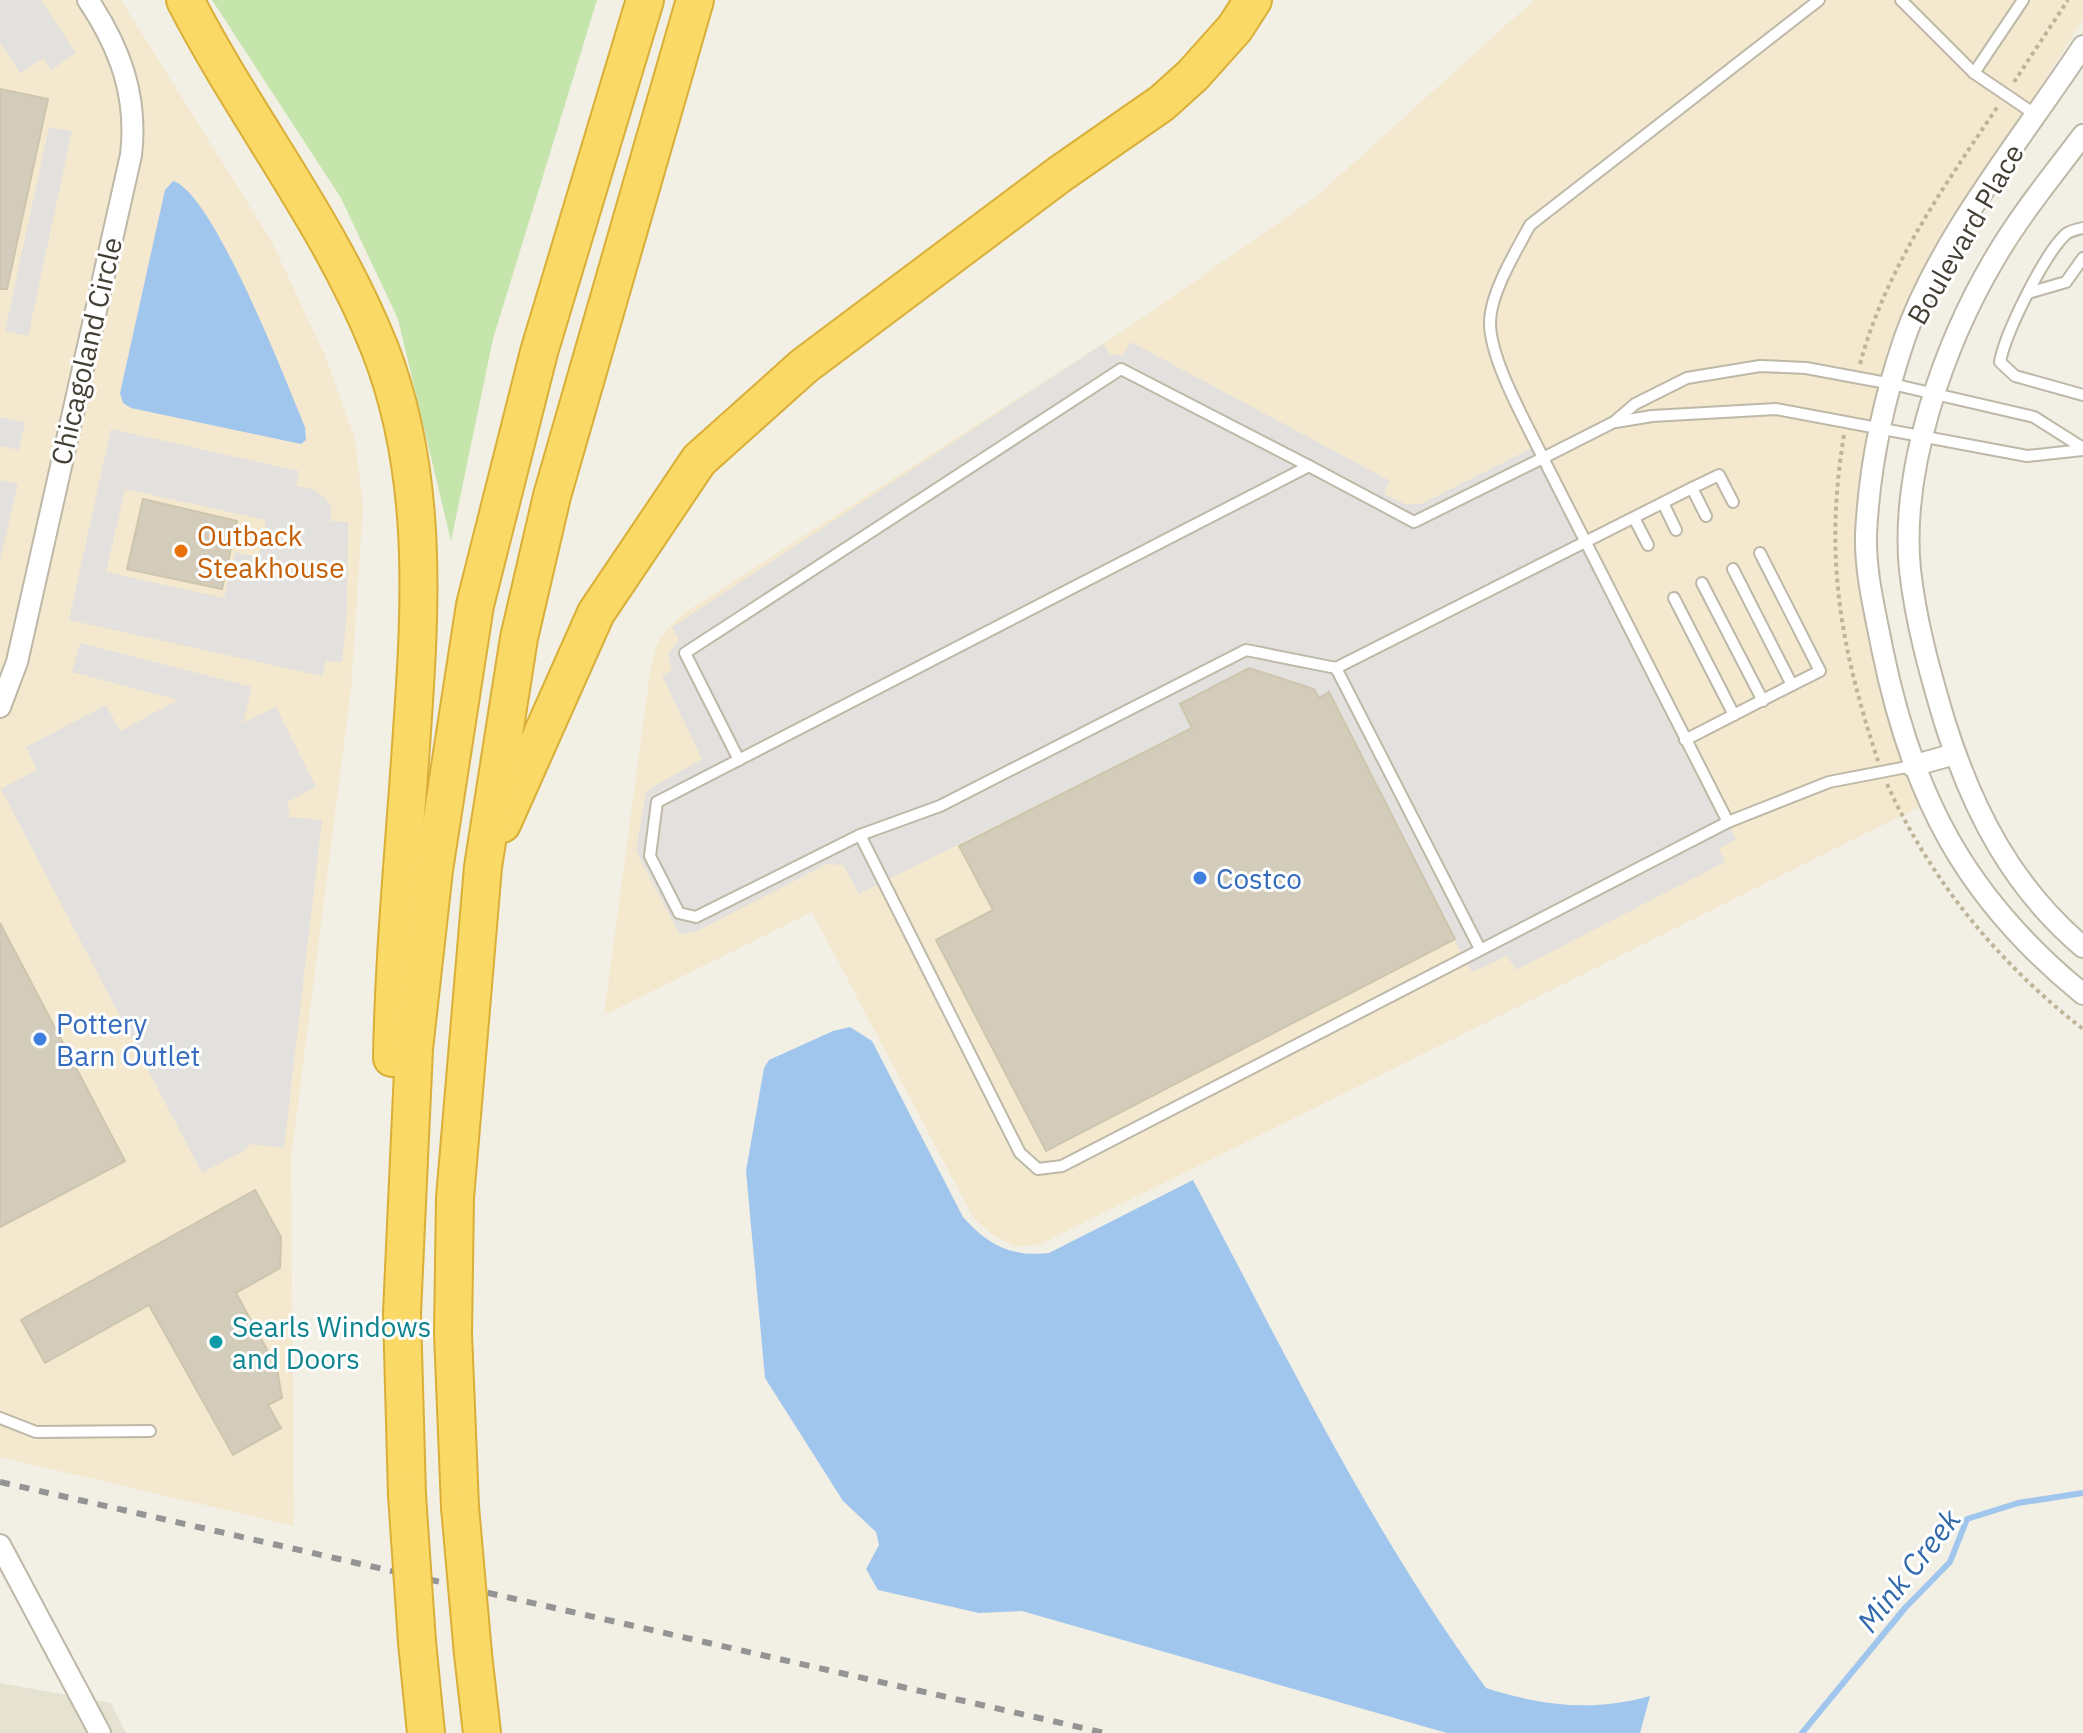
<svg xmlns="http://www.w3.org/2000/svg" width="2083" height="1733" font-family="'IBM Plex Sans',sans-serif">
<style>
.residential{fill:#e5e2d2}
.commercial{fill:#f4e8cf}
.green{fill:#c6e5ad}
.parking{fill:#e2e1dd;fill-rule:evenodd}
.water{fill:#a1c6ee}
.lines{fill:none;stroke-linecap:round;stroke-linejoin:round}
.stream{stroke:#a1c6ee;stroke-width:6}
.building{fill:#d3ccba;stroke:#cdc5ad;stroke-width:2}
.lane-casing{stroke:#bdb8a7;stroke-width:14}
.street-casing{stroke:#bdb8a7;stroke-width:24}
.highway-casing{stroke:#d9af37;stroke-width:40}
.path{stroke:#beb599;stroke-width:4;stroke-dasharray:4 4;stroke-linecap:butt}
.lane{stroke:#fff;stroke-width:10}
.street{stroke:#fff;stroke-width:20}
.highway{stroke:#fad967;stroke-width:36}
.rail{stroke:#949494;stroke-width:6;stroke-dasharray:10 10;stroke-linecap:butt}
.highway-bridge-casing{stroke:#d9af37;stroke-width:40;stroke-linecap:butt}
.highway-bridge{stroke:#fad967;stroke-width:36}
.food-dot{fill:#e8710a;stroke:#fff;stroke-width:3}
.shop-dot{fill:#3f7fe0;stroke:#fff;stroke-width:3}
.culture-dot{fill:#0f9aa8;stroke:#fff;stroke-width:3}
.labels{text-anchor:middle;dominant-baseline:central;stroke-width:6;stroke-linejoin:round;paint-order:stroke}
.street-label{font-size:28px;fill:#443f34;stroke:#fff}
.food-label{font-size:28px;fill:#c56008;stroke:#fff;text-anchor:start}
.shop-label{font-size:28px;fill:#366cbe;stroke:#fff;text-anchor:start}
.culture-label{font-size:28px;fill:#0d838f;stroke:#fff;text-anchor:start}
.water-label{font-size:30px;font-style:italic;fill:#316aac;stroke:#fff}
</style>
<rect width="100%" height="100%" fill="#f2efe4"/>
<path class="residential" d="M0 1683 111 1703 126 1733H0Z"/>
<g class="commercial">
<path d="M0 0H121L272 242 325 356 355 439 363 507 351 689 291 1158 294 1526 0 1457Z"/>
<path d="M1534 0H2083V19L1938 250 1860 469 1857 571 1878 686 1919 807 1041 1244 1016 1247 993 1235 974 1219 812 912 604 1015 650 673 657 644 666 630 684 613 1132 325 1317 196Z"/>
</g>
<path class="green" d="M212 0H597L493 339 451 541 398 319 341 198Z"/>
<g class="parking">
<path d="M0 0H41L76 53 51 70 43 58 20 73 0 42Z"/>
<path d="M49 127 72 131 28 336 5 331Z"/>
<path d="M1131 342 1390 481 1384 494 1405 504H1421L1534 447 1736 839 1719 849 1725 862 1516 970 1507 956 1472 972 1319 698 1249 668 1181 704 1192 728 859 894 843 865 827 864 697 931 680 935 636 851 646 791 702 759 662 676 672 670 668 654 679 640 672 627 1103 344 1111 355H1123Z"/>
<path d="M0 417 25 422 19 450 0 446Z"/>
<path d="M111 429 299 471 296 486 315 490 324 497 331 506V521L348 522 347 611 342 662 326 661 322 676 69 620ZM125 489 266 520 259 557 235 552 224 598 106 572Z"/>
<path d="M0 480 18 484 0 560Z"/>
<path d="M80 643 252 687 243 723 276 707 316 787 287 802 290 817 322 820 284 1148 250 1144 245 1150 202 1173 1 789 37 770 26 747 106 705 120 731 178 700 72 672Z"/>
</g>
<g class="water">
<path d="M173 181C213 192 287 384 305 427L306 440 301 444 131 408 123 403 120 393 165 190Z"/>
<path d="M850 1027 872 1041 963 1217C988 1245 1010 1257 1049 1253L1193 1180C1285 1353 1370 1530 1486 1688 1542 1706 1593 1712 1650 1696L1640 1733H1447L1022 1611 979 1613 878 1590 866 1569 879 1545 876 1532 843 1501 765 1378 746 1171 764 1068 769 1060 833 1031Z"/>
</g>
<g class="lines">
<path class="stream" d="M1802 1733 1905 1608 1950 1562 1967 1519 2018 1503 2083 1493"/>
</g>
<g class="building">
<path d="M0 89 48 99 7 289H0Z"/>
<path d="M143 499 237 521 222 589 127 569Z"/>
<path d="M1249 668 1314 689 1319 698 1329 692 1455 939 1046 1151 936 940 993 910 959 846 1192 728 1180 704Z"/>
<path d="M0 923 125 1161 0 1227Z"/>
<path d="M255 1190 281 1237 280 1268 236 1293 277 1368 282 1398 268 1405 281 1428 233 1455 149 1305 45 1363 21 1320Z"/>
</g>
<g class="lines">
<g class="lane-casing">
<g id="lane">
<path d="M1901 0 1974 73 2036 115"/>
<path d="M1974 73 2023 0"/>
<path d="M2083 228C2078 229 2070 231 2066 234 2044 254 2005 334 2000 362L2015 376 2083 395"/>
<path d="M2028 293 2066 282 2083 258"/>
<path d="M1616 422 1652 416 1776 409 2027 456 2083 450"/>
<path d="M1692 488 1719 475 1733 502"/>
<path d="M1663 503 1676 530"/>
<path d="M1634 518 1648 545"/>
<path d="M1760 553 1820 671 1792 685"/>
<path d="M1702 583 1763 701"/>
<path d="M1674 598 1734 715"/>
<path d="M1685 740 1792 685 1733 569"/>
<path d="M739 760 685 653 1121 369 1309 466"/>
<path d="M1912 766 1829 782 1728 822 1543 458 1614 422 1635 404 1687 378 1760 366 1806 368 1892 384 2034 417 2083 448"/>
<path d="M1728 822 1062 1166 1038 1169 1020 1153 860 835 696 917 679 913 650 856 657 802 1309 466 1414 522 1543 458C1527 424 1489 359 1490 321 1491 292 1516 251 1530 225L1819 0"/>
<path d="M860 835 940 806 1246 650 1336 668"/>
<path d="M1480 949 1336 668 1692 488 1706 516"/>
<path d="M0 1418 36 1432 150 1431"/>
</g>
</g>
<g class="street-casing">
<g id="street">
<path d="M2083 46C2024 136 1939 238 1904 340 1883 402 1869 469 1866 535 1865 573 1875 611 1882 648 1912 796 1965 898 2083 994"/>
<path d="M2083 135C2053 175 2020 215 1995 258 1944 344 1900 469 1910 570 1916 623 1930 673 1945 723 1973 811 2012 887 2083 947"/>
<path d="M0 707 17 662 131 155C138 96 120 48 88 0"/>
<path d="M1912 766 1955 754"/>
<path d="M0 1545 100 1733"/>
</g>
</g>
<g class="highway-casing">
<g id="highway">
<path d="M185 0C246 119 330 223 380 349 428 472 421 603 412 731 405 840 394 949 392 1058"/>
<path d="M502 824 596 613 699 460 804 366 1060 174 1162 103 1193 75 1235 28 1253 0"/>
<path d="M407 1495 402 1313 414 1049 434 870 475 605 539 352 645 0"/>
<path d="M460 1507 453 1333 455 1198 483 867 519 638 552 496 695 0"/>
<path d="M417 1642 426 1733"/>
<path d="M473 1654 482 1733"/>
</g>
</g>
<g class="path">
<path d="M2014 82 2068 0"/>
<path d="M1860 364C1886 268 1943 188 1998 106"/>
<path d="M1844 435C1824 557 1840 645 1878 761"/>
<path d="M1887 784C1931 881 1999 964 2083 1029"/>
</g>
<use href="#lane" class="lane"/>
<use href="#street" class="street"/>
<use href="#highway" class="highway"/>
<path class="rail" d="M0 1482 1105 1733"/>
<g class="highway-bridge-casing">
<g id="highway-bridge">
<path d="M407 1495 417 1642"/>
<path d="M460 1507 473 1654"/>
</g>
</g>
<use href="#highway-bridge" class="highway-bridge"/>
</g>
<circle class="food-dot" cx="181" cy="551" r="8"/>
<g class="shop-dot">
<circle cx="1200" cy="878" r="8"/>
<circle cx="40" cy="1039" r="8"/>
</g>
<circle class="culture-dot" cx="216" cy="1342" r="8"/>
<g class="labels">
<g class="street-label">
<text transform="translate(1965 234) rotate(-60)">Boulevard Place</text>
<text transform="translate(86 351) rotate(-77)">Chicagoland Circle</text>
</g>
<g class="food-label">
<text x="197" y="535">Outback<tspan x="197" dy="32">Steakhouse</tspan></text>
</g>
<g class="shop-label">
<text x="1216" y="878">Costco</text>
<text x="56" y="1023">Pottery<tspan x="56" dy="32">Barn Outlet</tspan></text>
</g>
<g class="culture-label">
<text x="232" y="1326">Searls Windows<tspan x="232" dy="32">and Doors</tspan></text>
</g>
<g class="water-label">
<text transform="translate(1908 1570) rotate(-52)">Mink Creek</text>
</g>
</g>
</svg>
